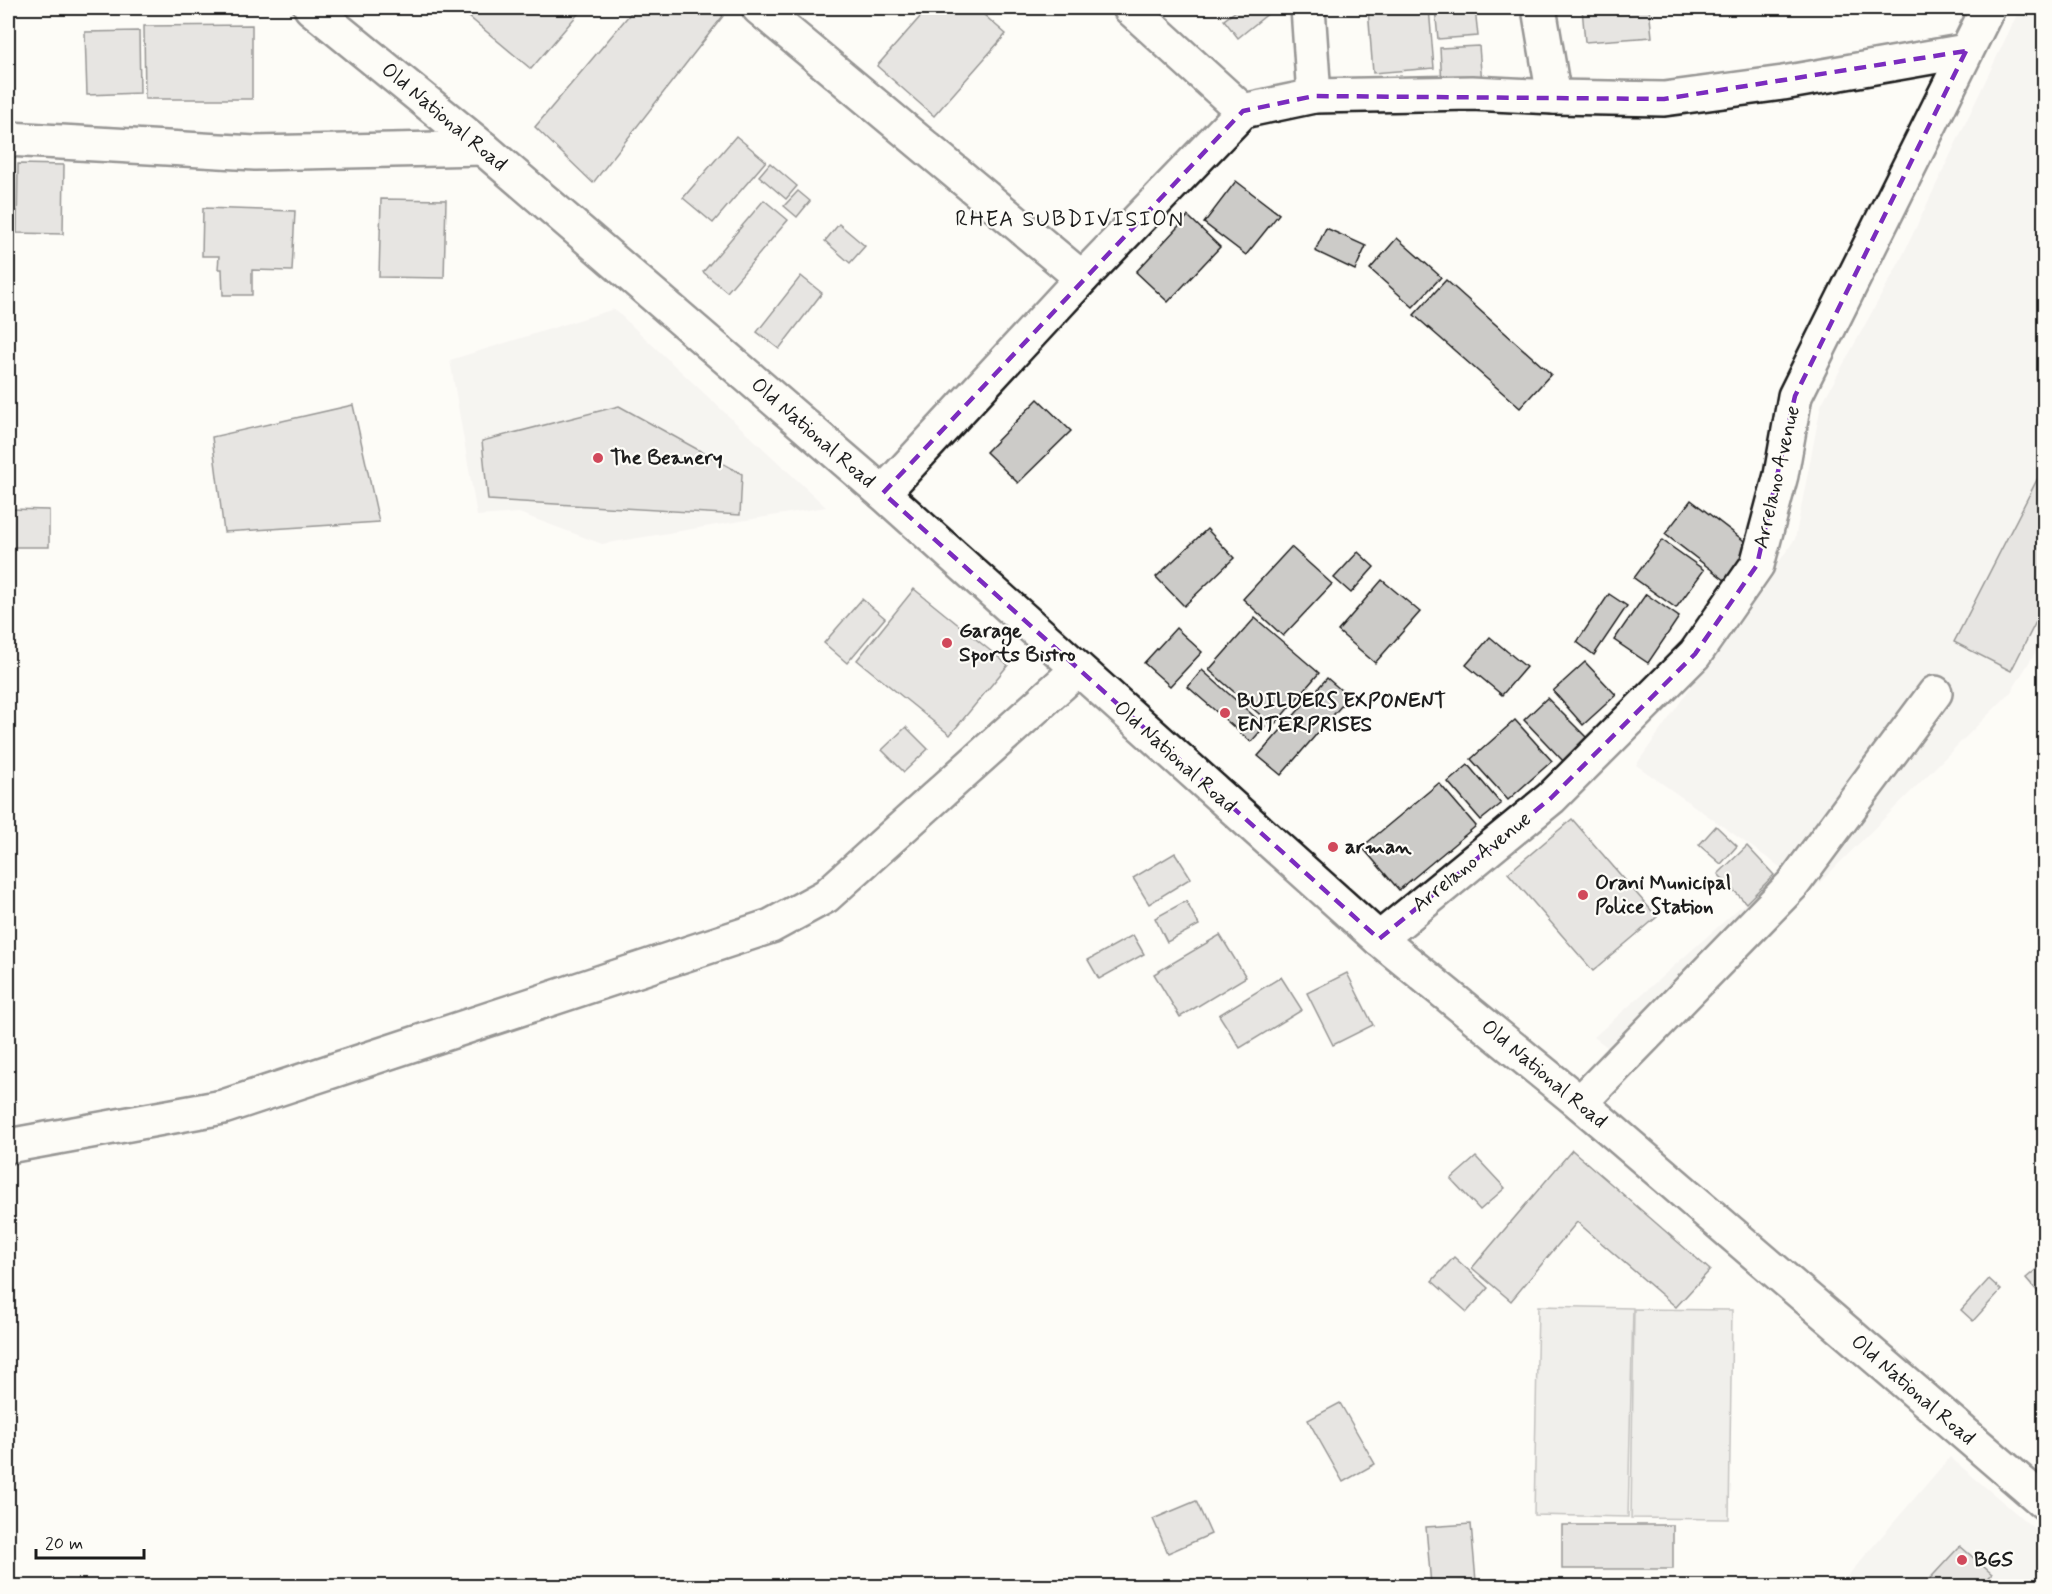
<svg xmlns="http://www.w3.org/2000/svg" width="2052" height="1594" font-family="Mynerve,sans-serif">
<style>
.built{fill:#eeede9}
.green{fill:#e0dfdb;stroke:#7e7e7c;stroke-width:1.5}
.building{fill:#cccbc8;stroke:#1c1c1c;stroke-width:1.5}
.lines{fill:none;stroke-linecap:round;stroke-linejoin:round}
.minor-casing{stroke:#1c1c1c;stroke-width:38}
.major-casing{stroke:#1c1c1c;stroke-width:38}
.minor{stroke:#fdfcf7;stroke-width:33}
.major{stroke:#fdfcf7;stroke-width:33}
.marked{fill:none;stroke:#7b2cbf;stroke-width:4.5;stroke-dasharray:12 8;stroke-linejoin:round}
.poi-dot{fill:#d1495b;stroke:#fdfcf7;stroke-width:2}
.labels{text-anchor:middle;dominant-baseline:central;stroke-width:4.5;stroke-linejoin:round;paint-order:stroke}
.street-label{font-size:21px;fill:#1c1c1c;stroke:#fdfcf7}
.poi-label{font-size:21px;font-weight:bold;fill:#1c1c1c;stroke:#fdfcf7;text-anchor:start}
.neighbourhood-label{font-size:22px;letter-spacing:1.5px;fill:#1c1c1c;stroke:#fdfcf7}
</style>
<rect width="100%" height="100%" fill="#fdfcf7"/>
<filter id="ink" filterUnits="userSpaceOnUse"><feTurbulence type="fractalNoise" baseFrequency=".0167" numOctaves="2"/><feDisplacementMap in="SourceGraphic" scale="12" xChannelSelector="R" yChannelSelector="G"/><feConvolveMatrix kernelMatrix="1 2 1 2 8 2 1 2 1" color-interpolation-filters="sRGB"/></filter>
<g filter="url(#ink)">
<g class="built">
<path d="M2020 8H2044V638L2011 692 1634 1068 1594 1037 1783 869 1636 765 1795 539 1821 405 1900 261Z"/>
<path d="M614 309 826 507 602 544 519 513 477 516 450 360Z"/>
<path d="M1950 1457 2044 1537V1586H1839Z"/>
</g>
<g class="green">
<path d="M1538 1306 1633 1308 1628 1517 1534 1515Z"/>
<path d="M1634 1309 1732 1310 1729 1519 1631 1518Z"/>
</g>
<g class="building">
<path d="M465 8H583L531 69 462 11Z"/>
<path d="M635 8H713L723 16 593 183 535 127Z"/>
<path d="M928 8H976L1006 34 934 116 877 66Z"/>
<path d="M1240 8H1275L1238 38 1224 20Z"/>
<path d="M1368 8H1429L1434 68 1373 73Z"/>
<path d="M1435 8H1475L1478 36 1438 39Z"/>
<path d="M1582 8H1649L1652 37 1585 42Z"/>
<path d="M252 25V99H145L144 26Z"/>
<path d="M139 31 140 93 87 95 85 32Z"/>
<path d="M1479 46 1482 84 1442 86 1440 48Z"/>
<path d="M736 136 766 161 713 223 683 198Z"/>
<path d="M770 163 797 186 786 199 759 176Z"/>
<path d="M18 164 64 165 63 234 17 233Z"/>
<path d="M1236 181 1279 214 1246 255 1204 223Z"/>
<path d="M798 191 810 201 797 217 784 206Z"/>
<path d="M381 199 446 200 444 278 379 277Z"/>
<path d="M764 200 788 220 727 292 703 272Z"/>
<path d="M203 208 295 211 292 271 252 270V295H223L222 269H218L219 256H202Z"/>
<path d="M1188 216 1220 247 1168 302 1136 272Z"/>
<path d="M839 224 865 246 850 263 825 241Z"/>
<path d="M1326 228 1366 246 1355 270 1315 251Z"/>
<path d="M1397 238 1441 277 1413 307 1370 269Z"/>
<path d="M801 276 822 293 779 349 757 332Z"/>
<path d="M1446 280 1551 374 1520 408 1414 315Z"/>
<path d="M1038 399 1071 431 1018 483 986 452Z"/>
<path d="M353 405 379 522 224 532 212 437Z"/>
<path d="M619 406 742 474 740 515 488 500 482 441Z"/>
<path d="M2044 466V606L2011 671 1954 642Z"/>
<path d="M1691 500 1752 547 1726 581 1665 534Z"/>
<path d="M8 509 49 510V547H8Z"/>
<path d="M1207 529 1234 558 1184 606 1156 577Z"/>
<path d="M1662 540 1704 570 1676 608 1634 578Z"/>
<path d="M1291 547 1332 584 1283 636 1243 599Z"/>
<path d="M1358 552 1374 567 1351 593 1334 578Z"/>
<path d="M1382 580 1420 612 1375 663 1338 631Z"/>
<path d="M914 589 1008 665 950 735 857 660Z"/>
<path d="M1609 594 1627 606 1594 655 1577 642Z"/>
<path d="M1646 594 1679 617 1648 663 1614 640Z"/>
<path d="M862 599 885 618 847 663 824 643Z"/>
<path d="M1255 618 1319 673 1273 726 1209 670Z"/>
<path d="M1176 628 1202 652 1170 686 1144 663Z"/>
<path d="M1490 637 1526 667 1502 695 1466 665Z"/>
<path d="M1585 662 1616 695 1583 725 1553 691Z"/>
<path d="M1202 670 1265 726 1251 742 1188 687Z"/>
<path d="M1327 678 1349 697 1281 775 1258 756Z"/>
<path d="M1547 698 1588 739 1564 762 1524 720Z"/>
<path d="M1515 720 1552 761 1508 800 1471 759Z"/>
<path d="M906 727 928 749 904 772 882 750Z"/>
<path d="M1468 765 1501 804 1481 820 1448 782Z"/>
<path d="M1439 783 1476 826 1399 890 1362 847Z"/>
<path d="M1572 819 1657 917 1593 971 1508 873Z"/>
<path d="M1716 826 1737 846 1721 864 1699 845Z"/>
<path d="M1747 846 1774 875 1746 903 1718 874Z"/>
<path d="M1175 853 1191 878 1149 904 1133 878Z"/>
<path d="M1186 901 1199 925 1167 942 1155 918Z"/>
<path d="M1133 935 1144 954 1099 979 1088 960Z"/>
<path d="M1220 935 1246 977 1180 1017 1154 974Z"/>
<path d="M1347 973 1373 1025 1333 1045 1307 993Z"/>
<path d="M1281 977 1302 1010 1240 1048 1219 1015Z"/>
<path d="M1572 1150 1710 1270 1676 1307 1577 1222 1511 1301 1472 1268Z"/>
<path d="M1476 1157 1505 1188 1480 1210 1451 1179Z"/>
<path d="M1454 1257 1488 1288 1467 1312 1432 1281Z"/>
<path d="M2044 1263V1299L2026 1278Z"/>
<path d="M1989 1279 2001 1290 1973 1321 1961 1310Z"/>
<path d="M1340 1403 1375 1464 1343 1482 1308 1420Z"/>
<path d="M1196 1501 1211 1534 1168 1553 1153 1519Z"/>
<path d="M1471 1524 1476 1581 1431 1585 1426 1527Z"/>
<rect x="1562" y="1525" width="111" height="44"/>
<path d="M1960 1546 1992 1574 1981 1586H1923Z"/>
</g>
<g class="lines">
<g class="minor-casing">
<g id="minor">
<path d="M759 8 1082 278"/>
<path d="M1130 8 1243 111"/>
<path d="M1308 8 1314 96"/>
<path d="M1539 8 1554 97"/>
<path d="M8 139 255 153 483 148"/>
<path d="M883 493 1082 278 1243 111 1314 96 1472 93 1554 97 1664 99 1783 83 1966 51"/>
<path d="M1379 939 1551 798 1695 654 1757 565 1781 475 1795 396 1988 8"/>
<path d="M1580 1103 1793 884 1935 693"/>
<path d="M8 1146 223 1107 771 926 826 896 1077 670"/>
</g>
</g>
<g class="major-casing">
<path id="major" d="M311 8 483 148 883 493 1379 939 1580 1103 2044 1502"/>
</g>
<use href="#minor" class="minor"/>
<use href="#major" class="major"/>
</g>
</g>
<path d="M0 0H2052V1594H0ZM1966 51 1795 396 1757 565 1695 654 1551 798 1379 939 883 493 1243 111 1314 96 1664 99Z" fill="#fdfcf7" fill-opacity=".55" fill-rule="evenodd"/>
<path class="marked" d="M1966 51 1795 396 1757 565 1695 654 1551 798 1379 939 883 493 1243 111 1314 96 1664 99Z"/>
<g class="poi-dot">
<circle cx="598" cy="458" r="6"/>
<circle cx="947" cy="643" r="6"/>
<circle cx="1225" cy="713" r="6"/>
<circle cx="1333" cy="847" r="6"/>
<circle cx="1583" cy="895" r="6"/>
<circle cx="1962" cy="1560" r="6"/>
</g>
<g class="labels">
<g class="street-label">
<text transform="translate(444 117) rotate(40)">Old National Road</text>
<text transform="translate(813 433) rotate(41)">Old National Road</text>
<text transform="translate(1777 477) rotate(-77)">Arrelano Avenue</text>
<text transform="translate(1175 757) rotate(42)">Old National Road</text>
<text transform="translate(1472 862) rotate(-39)">Arrelano Avenue</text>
<text transform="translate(1544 1074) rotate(40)">Old National Road</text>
<text transform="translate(1913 1390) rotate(41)">Old National Road</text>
</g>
<g class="poi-label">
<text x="610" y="458">The Beanery</text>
<text x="959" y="631">Garage<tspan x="959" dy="24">Sports Bistro</tspan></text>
<text x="1237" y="701">BUILDERS EXPONENT<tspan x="1237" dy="24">ENTERPRISES</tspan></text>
<text x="1345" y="847">arman</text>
<text x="1595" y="883">Orani Municipal<tspan x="1595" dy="24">Police Station</tspan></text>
<text x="1974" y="1560">BGS</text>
</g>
<g class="neighbourhood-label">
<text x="1070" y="220">RHEA SUBDIVISION</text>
</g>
</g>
<rect width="2052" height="1594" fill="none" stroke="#fdfcf7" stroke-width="30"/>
<rect x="15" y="15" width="2022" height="1564" fill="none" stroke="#1c1c1c" stroke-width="2" filter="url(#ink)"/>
<path d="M36 1549v9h108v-9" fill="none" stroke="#1c1c1c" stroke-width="3"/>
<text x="45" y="1549" font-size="18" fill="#1c1c1c" stroke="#fdfcf7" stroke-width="4.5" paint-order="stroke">20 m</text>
</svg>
